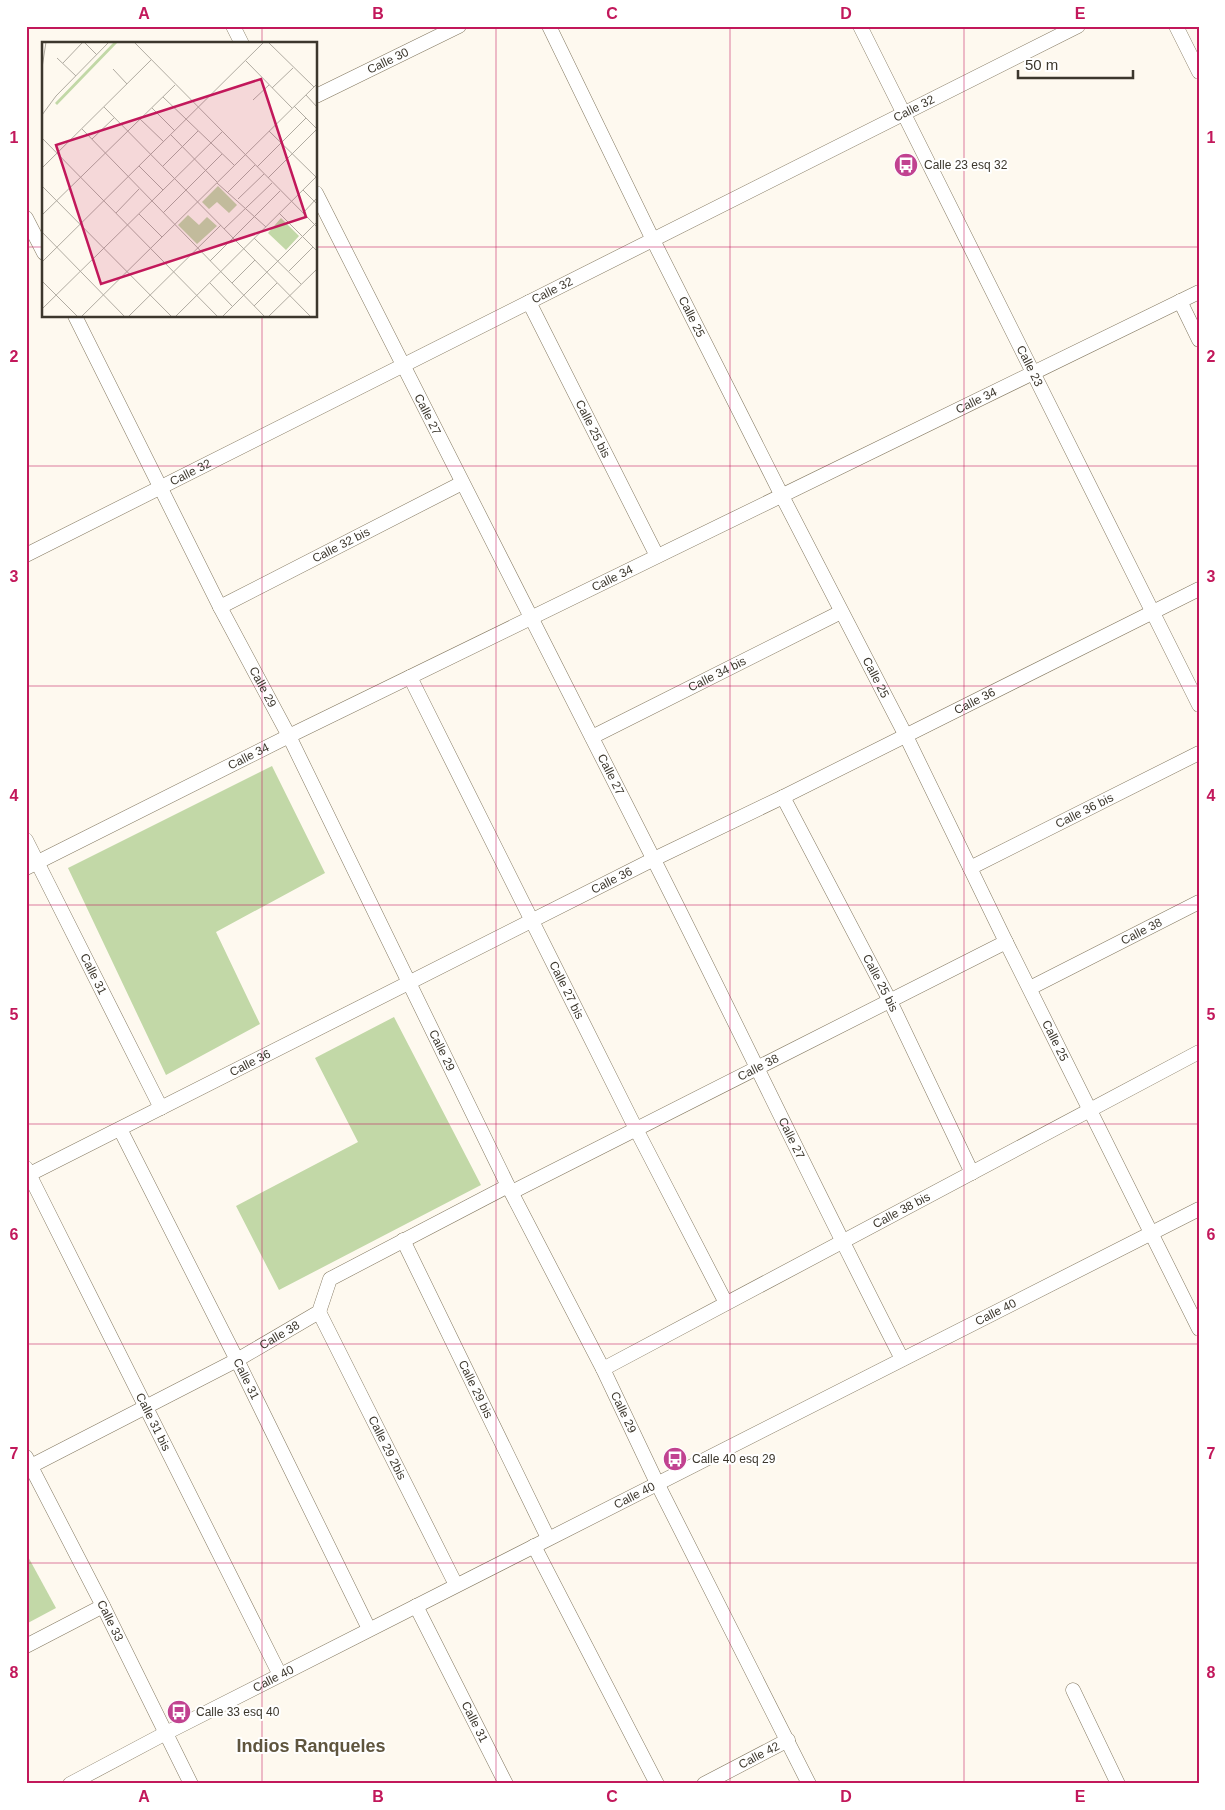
<svg xmlns="http://www.w3.org/2000/svg" width="1225" height="1810" font-family="Helvetica,sans-serif">
<style>
.green{fill:#c2d8a7}
.lines{fill:none;stroke-linecap:round;stroke-linejoin:round}
.minor-casing{stroke:#837860;stroke-width:15}
.minor{stroke:#fff;stroke-width:14}
.grid{fill:none;stroke:#c2185b;stroke-width:1;stroke-opacity:0.55}
.labels{text-anchor:middle;dominant-baseline:central;stroke-width:4;stroke-linejoin:round;paint-order:stroke}
.street-label{font-size:12px;fill:#3c372d;stroke:#fff}
.poi-label{font-size:12px;fill:#3c372d;stroke:#fff;text-anchor:start}
.district-label{font-size:18px;font-weight:bold;fill:#5f553e;stroke:#fff}
.inset-road{fill:none;stroke:#b0aba1;stroke-width:1}
.view{fill:#c2185b;fill-opacity:0.15;stroke:#c2185b;stroke-width:2.5}
.inset-edge{fill:none;stroke:#3c372d;stroke-width:2.5}
.neatline{fill:none;stroke:#c2185b;stroke-width:2}
.grid-label{font-size:16px;text-anchor:middle;font-weight:bold;fill:#c2185b}
</style>
<rect width="100%" height="100%" fill="#fef9ef"/>
<g class="green">
<path d="M272 766 325 873 216 932 260 1024 166 1075 68 868Z"/>
<path d="M394 1017 481 1185 279 1290 236 1206 358 1142 315 1058Z"/>
<path d="M26 1553 56 1608 26 1624Z"/>
</g>
<g class="lines">
<g class="minor-casing">
<g id="minor">
<path d="M233 26 242 44"/>
<path id="s1" d="M549 26 653 240 782 496 906 736 1006 942 1199 1329"/>
<path id="s2" d="M860 26 1199 705"/>
<path d="M1176 26 1199 72"/>
<path id="s3" d="M316 96 459 26"/>
<path id="s4" d="M316 193C427 416 542 637 654 860 738 1026 817 1194 902 1359"/>
<path d="M26 218 44 253"/>
<path d="M1180 301 1199 340"/>
<path id="s5" d="M529 302 657 556"/>
<path id="s6" d="M75 316 220 607 289 736 508 1186 603 1369 657 1483 809 1784"/>
<path id="s7" d="M26 555 1078 26"/>
<path id="s8" d="M220 607 462 483"/>
<path id="s9" d="M410 677 636 1129 726 1303"/>
<path id="s10" d="M592 737 841 612"/>
<path id="s11" d="M783 797 890 1001 972 1173"/>
<path id="s12" d="M26 840 161 1108"/>
<path id="s13" d="M26 868 289 736 1199 292"/>
<path id="s14" d="M970 868 1199 753"/>
<path id="s15" d="M1030 988 1199 902"/>
<path id="s16" d="M120 1129 237 1360 369 1629"/>
<path id="s17" d="M26 1168 280 1675"/>
<path id="s18" d="M26 1176 654 859 783 797 1199 589"/>
<path id="s19" d="M512 1192 1006 942"/>
<path id="s20" d="M403 1240 548 1538"/>
<path id="s21" d="M319 1312 456 1585"/>
<path id="s22" d="M603 1369 1199 1052"/>
<path id="s23" d="M26 1457 103 1606 191 1784"/>
<path id="s24" d="M31 1466 237 1360 319 1312 330 1279 508 1186"/>
<path d="M534 1546 657 1784"/>
<path id="s25" d="M416 1606 506 1784"/>
<path d="M26 1646 103 1606"/>
<path d="M1073 1690 1118 1784"/>
<path id="s26" d="M70 1784 166 1733 1199 1209"/>
<path id="s27" d="M704 1784 788 1740"/>
</g>
</g>
<use href="#minor" class="minor"/>
</g>
<path class="grid" d="M262 26V44M496 26V1784M730 26V1784M964 26V1784M26 247H44M316 247H1199M262 316V1784M26 466H1199M26 686H1199M26 905H1199M26 1124H1199M26 1344H1199M26 1563H1199"/>
<defs>
<g id="bus-disc" transform="scale(1.25)"><circle r="9.5" fill="#c14290" stroke="#fff"/><path d="M-5-6H5V4H4V6H2V4H-2V6H-4V4H-5ZM-3.5-4V0h7V-4ZM-3.5 1.2v1.5H-2V1.2ZM2 1.2v1.5H3.5V1.2Z" fill="#fff"/></g>
</defs>
<g fill-rule="evenodd">
<use href="#bus-disc" x="906" y="165"/>
<use href="#bus-disc" x="675" y="1459"/>
<use href="#bus-disc" x="179" y="1712"/>
</g>
<g class="labels">
<g class="street-label">
<text stroke="none"><textPath href="#s3" startOffset="80">Calle 30</textPath></text>
<text stroke="none"><textPath href="#s7" startOffset="994">Calle 32</textPath></text>
<text stroke="none"><textPath href="#s7" startOffset="589">Calle 32</textPath></text>
<text stroke="none"><textPath href="#s1" startOffset="324">Calle 25</textPath></text>
<text stroke="none"><textPath href="#s2" startOffset="380">Calle 23</textPath></text>
<text stroke="none"><textPath href="#s13" startOffset="1059">Calle 34</textPath></text>
<text stroke="none"><textPath href="#s4" startOffset="248">Calle 27</textPath></text>
<text stroke="none"><textPath href="#s5" startOffset="142">Calle 25 bis</textPath></text>
<text stroke="none"><textPath href="#s7" startOffset="184">Calle 32</textPath></text>
<text stroke="none"><textPath href="#s8" startOffset="136">Calle 32 bis</textPath></text>
<text stroke="none"><textPath href="#s13" startOffset="654">Calle 34</textPath></text>
<text stroke="none"><textPath href="#s10" startOffset="140">Calle 34 bis</textPath></text>
<text stroke="none"><textPath href="#s1" startOffset="729">Calle 25</textPath></text>
<text stroke="none"><textPath href="#s6" startOffset="416">Calle 29</textPath></text>
<text stroke="none"><textPath href="#s18" startOffset="1061">Calle 36</textPath></text>
<text stroke="none"><textPath href="#s13" startOffset="249">Calle 34</textPath></text>
<text stroke="none"><textPath href="#s4" startOffset="652">Calle 27</textPath></text>
<text stroke="none"><textPath href="#s14" startOffset="128">Calle 36 bis</textPath></text>
<text stroke="none"><textPath href="#s18" startOffset="656">Calle 36</textPath></text>
<text stroke="none"><textPath href="#s15" startOffset="125">Calle 38</textPath></text>
<text stroke="none"><textPath href="#s12" startOffset="150">Calle 31</textPath></text>
<text stroke="none"><textPath href="#s11" startOffset="210">Calle 25 bis</textPath></text>
<text stroke="none"><textPath href="#s9" startOffset="350">Calle 27 bis</textPath></text>
<text stroke="none"><textPath href="#s1" startOffset="1134">Calle 25</textPath></text>
<text stroke="none"><textPath href="#s6" startOffset="821">Calle 29</textPath></text>
<text stroke="none"><textPath href="#s18" startOffset="251">Calle 36</textPath></text>
<text stroke="none"><textPath href="#s19" startOffset="276">Calle 38</textPath></text>
<text stroke="none"><textPath href="#s4" startOffset="1058">Calle 27</textPath></text>
<text stroke="none"><textPath href="#s22" startOffset="338">Calle 38 bis</textPath></text>
<text stroke="none"><textPath href="#s26" startOffset="1039">Calle 40</textPath></text>
<text stroke="none"><textPath href="#s24" startOffset="281">Calle 38</textPath></text>
<text stroke="none"><textPath href="#s16" startOffset="280">Calle 31</textPath></text>
<text stroke="none"><textPath href="#s20" startOffset="166">Calle 29 bis</textPath></text>
<text stroke="none"><textPath href="#s6" startOffset="1226">Calle 29</textPath></text>
<text stroke="none"><textPath href="#s17" startOffset="284">Calle 31 bis</textPath></text>
<text stroke="none"><textPath href="#s21" startOffset="152">Calle 29 2bis</textPath></text>
<text stroke="none"><textPath href="#s26" startOffset="634">Calle 40</textPath></text>
<text stroke="none"><textPath href="#s23" startOffset="184">Calle 33</textPath></text>
<text stroke="none"><textPath href="#s26" startOffset="229">Calle 40</textPath></text>
<text stroke="none"><textPath href="#s25" startOffset="130">Calle 31</textPath></text>
<text stroke="none"><textPath href="#s27" startOffset="62">Calle 42</textPath></text>
</g>
<g class="poi-label">
<text x="924" y="165">Calle 23 esq 32</text>
<text x="692" y="1459">Calle 40 esq 29</text>
<text x="196" y="1712">Calle 33 esq 40</text>
</g>
<g class="district-label">
<text x="311" y="1746">Indios Ranqueles</text>
</g>
</g>
<g transform="translate(42 42)">
<rect width="275" height="275" fill="#fef9ef"/>
<path d="M72 0H76L15 63 13 61ZM176 144 195 163 187 171 175 160 167 167 160 160ZM146 173 157 183 165 175 175 184 155 202 136 183ZM239 176 257 194 244 208 226 191Z" fill="#c2d8a7"/>
<path class="inset-road" d="M42 0 55 13M92 0 275 185M226 0 272 45M15 16 34 34M204 19 250 66M21 21 41 0M0 26 4 0M71 27 85 42M230 46 251 26M264 53 275 65M121 55 192 123M211 58 227 43M252 64 275 87M62 65 269 275M110 66 133 89M0 73 14 54 67 0M98 77 122 100M40 87 223 275M227 89 275 136M129 93 175 140M0 96 176 275M50 97 72 76M97 124 121 148M121 124 156 89M215 125 264 76M0 126 109 18M226 136 275 87M175 141 224 185M0 144 130 275M261 148 275 162M185 151 213 123M196 157 222 132M74 171 97 147M121 171 180 112M237 171 275 209M261 171 275 156M97 172 120 195M0 173 133 43M182 187 230 141M0 190 83 275M212 196 259 242M168 219 238 149M0 220 222 0M247 229 271 205M0 239 36 275M168 241 190 264M190 241 213 218M212 264 235 241M0 267 180 90M39 275 275 42M86 275 179 183M133 275 275 134M180 275 275 180M226 275 275 227"/>
<path class="view" d="M219 37 264 175 59 242 14 103Z"/>
<rect width="275" height="275" class="inset-edge"/>
</g>
<rect width="1225" height="1810" fill="none" stroke="#ffffff" stroke-width="55"/>
<path d="M1018 70v8h115v-8" fill="none" stroke="#3c372d" stroke-width="2.5"/>
<text x="1025" y="70" font-size="15" fill="#3c372d" stroke="#ffffff" stroke-width="4" paint-order="stroke">50 m</text>
<rect x="28" y="28" width="1170" height="1754" class="neatline"/>
<g class="grid-label">
<text x="144" y="19">A</text>
<text x="378" y="19">B</text>
<text x="612" y="19">C</text>
<text x="846" y="19">D</text>
<text x="1080" y="19">E</text>
<text x="14" y="143">1</text>
<text x="1211" y="143">1</text>
<text x="14" y="362">2</text>
<text x="1211" y="362">2</text>
<text x="14" y="582">3</text>
<text x="1211" y="582">3</text>
<text x="14" y="801">4</text>
<text x="1211" y="801">4</text>
<text x="14" y="1020">5</text>
<text x="1211" y="1020">5</text>
<text x="14" y="1240">6</text>
<text x="1211" y="1240">6</text>
<text x="14" y="1459">7</text>
<text x="1211" y="1459">7</text>
<text x="14" y="1678">8</text>
<text x="1211" y="1678">8</text>
<text x="144" y="1802">A</text>
<text x="378" y="1802">B</text>
<text x="612" y="1802">C</text>
<text x="846" y="1802">D</text>
<text x="1080" y="1802">E</text>
</g>
</svg>
